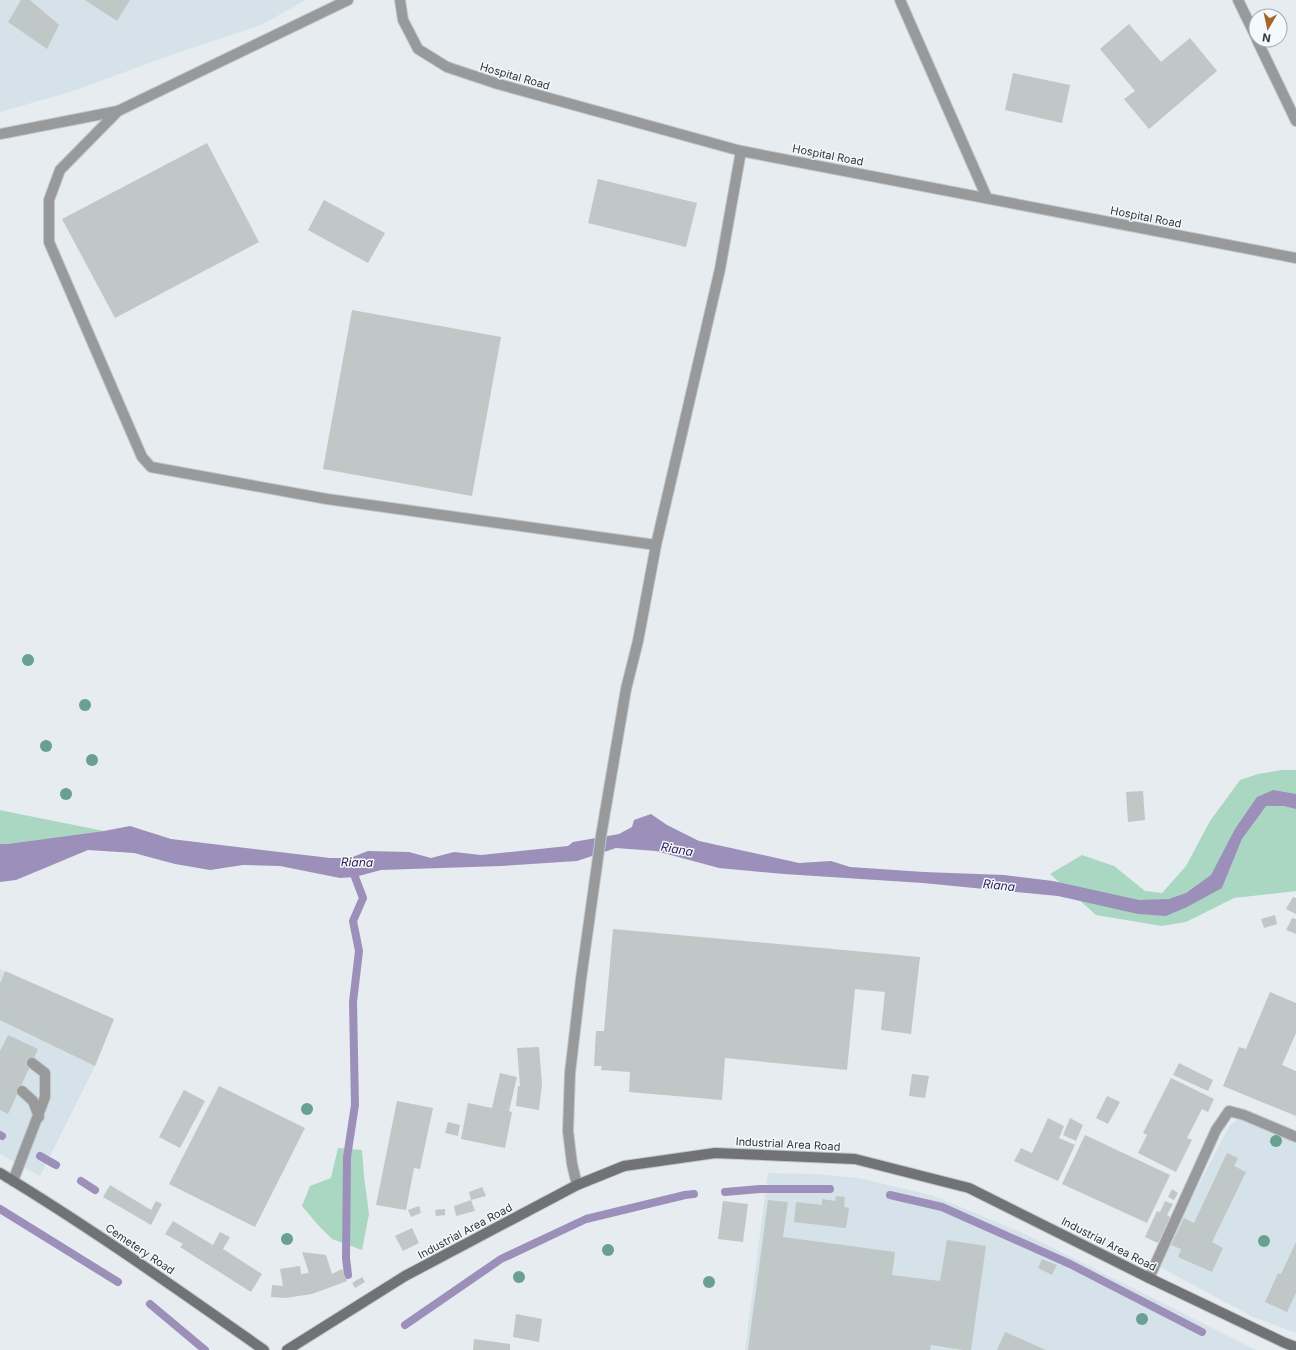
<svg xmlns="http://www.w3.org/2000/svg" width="1296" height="1350" font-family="Inter,sans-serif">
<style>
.built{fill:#d5e2e9}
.green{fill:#aad7c1;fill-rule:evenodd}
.water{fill:#9c8fba}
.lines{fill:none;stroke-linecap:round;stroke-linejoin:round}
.stream{stroke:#9c8fba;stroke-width:8}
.building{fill:#c0c7c7}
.service-casing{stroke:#c2c8ca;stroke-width:12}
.minor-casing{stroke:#c2c8ca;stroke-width:12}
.tertiary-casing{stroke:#c2c8ca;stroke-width:12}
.secondary-casing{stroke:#c2c8ca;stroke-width:12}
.service{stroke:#98999b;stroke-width:10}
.minor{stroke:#98999b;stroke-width:10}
.tertiary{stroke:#98999b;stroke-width:10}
.secondary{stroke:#707275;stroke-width:10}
.tree{fill:#69a091}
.labels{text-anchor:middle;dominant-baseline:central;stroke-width:3;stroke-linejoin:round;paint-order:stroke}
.street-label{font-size:11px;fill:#333637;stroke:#f3f9fc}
.water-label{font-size:12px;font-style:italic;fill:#342056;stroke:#f3f9fc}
</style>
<rect width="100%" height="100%" fill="#e6ecef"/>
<g class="built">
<path d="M0 0H306L261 25 174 54 70 92 0 112Z"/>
<path d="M0 969 114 1019 95 1066 40 1176 0 1154Z"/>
<path d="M1239 1118 1243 1119 1296 1141V1333L1253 1317 1158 1266 1191 1199 1230 1125Z"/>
<path d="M768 1173 814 1174 859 1178 934 1196 1025 1234 1256 1350H745Z"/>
</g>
<g class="green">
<path d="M1282 770H1296V891L1234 898 1186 922 1162 926 1096 915 1050 874 1082 855 1114 866 1145 891 1162 893 1186 866 1210 821 1240 780 1258 774ZM1255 821 1242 839 1222 888 1207 884Z"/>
<path d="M0 810 14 813 104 831 7 844H0Z"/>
<path d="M338 1148 362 1150 364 1176 369 1214 362 1250 332 1239 318 1225 302 1206 310 1186 331 1178Z"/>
</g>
<path class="water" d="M1273 790 1296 794V809L1284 806H1266L1242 839 1222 888 1187 907 1166 916 1138 914 1058 896 923 883 784 874 719 868 656 851 616 848 577 861 501 866 381 870 355 877 340 878 280 866 243 865 210 870 175 864 134 853 88 850 16 880 0 882V844H7L104 831 130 826 171 839 330 858H350L368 851 409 852 431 858 454 852 481 855 568 846 573 842 619 834 632 827 634 820 651 814 667 825 699 841 799 863 831 861 850 867 924 872 1004 875 1053 881 1139 900 1169 899 1186 893 1211 875 1235 829 1257 797Z"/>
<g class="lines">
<g class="stream">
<path d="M0 1135 2 1136"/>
<path d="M40 1156 56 1165"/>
<path d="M81 1181 95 1190"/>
<path d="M725 1192 760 1189H830"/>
<path d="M890 1195 942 1207 1070 1264 1202 1332"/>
<path d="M0 1209 118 1282"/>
<path d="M348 1275 346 1258 347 1157 355 1105 353 1002 359 951 353 921 363 898 355 877 354 867"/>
<path d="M150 1304 205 1350"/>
<path d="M405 1325 501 1259 586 1219 685 1195 694 1194"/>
</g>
</g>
<g class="building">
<path d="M21 0H30L59 25 47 49 8 22Z"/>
<path d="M85 0H130L117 21Z"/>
<path d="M1129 24 1161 62 1190 38 1217 71 1149 129 1124 99 1135 91 1100 49Z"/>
<path d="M1013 73 1070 85 1062 123 1005 110Z"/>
<path d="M207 143 259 242 115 318 62 219Z"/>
<path d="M598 179 697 203 686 247 588 223Z"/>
<path d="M324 200 385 233 368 263 308 230Z"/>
<path d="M352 310 501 337 472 496 323 469Z"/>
<path d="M1143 791 1145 820 1128 822 1126 792Z"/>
<path d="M1293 897 1296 898V914L1286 909Z"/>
<path d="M1275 915 1277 924 1264 928 1261 919Z"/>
<path d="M1292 918 1296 919V934L1286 930Z"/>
<path d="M613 929 920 957 911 1034 881 1030 885 992 855 989 847 1070 725 1058 722 1100 629 1092 630 1072 601 1070 602 1066H594L596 1031H604Z"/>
<path d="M5 971 114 1019 95 1066 0 1020V982H1Z"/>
<path d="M1270 992 1296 1003V1033L1282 1065 1296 1071V1116L1223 1086 1239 1047 1246 1049Z"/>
<path d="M8 1035 38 1049 8 1114 0 1110V1051Z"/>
<path d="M539 1047 542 1084 539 1110 516 1106 518 1086H520L517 1048Z"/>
<path d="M1179 1063 1213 1080 1208 1091 1173 1075Z"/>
<path d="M500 1073 517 1077 509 1111 512 1112 505 1148 461 1139 468 1103 492 1108Z"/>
<path d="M912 1074 929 1076 925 1098 909 1096Z"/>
<path d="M1171 1078 1214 1099 1208 1112 1202 1109 1187 1138 1192 1140 1176 1172 1138 1153 1147 1135 1143 1133Z"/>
<path d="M219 1086 305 1128 255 1227 169 1184Z"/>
<path d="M184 1090 205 1101 180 1148 159 1137Z"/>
<path d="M1107 1096 1120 1102 1108 1124 1096 1118Z"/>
<path d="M397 1101 433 1108 420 1169 414 1168 406 1210 376 1205Z"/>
<path d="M1048 1118 1064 1126 1059 1138 1075 1145 1058 1181 1014 1161 1021 1148 1032 1153Z"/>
<path d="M1070 1118 1083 1125 1076 1141 1063 1135Z"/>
<path d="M448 1122 460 1125 458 1136 445 1133Z"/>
<path d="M1085 1135 1170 1175 1147 1223 1062 1184Z"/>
<path d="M1227 1153 1238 1158 1234 1166 1246 1172 1212 1242 1223 1248 1212 1272 1178 1257 1181 1249 1171 1245 1184 1218 1194 1223Z"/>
<path d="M110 1185 151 1210 156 1201 162 1204 151 1225 103 1197Z"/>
<path d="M482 1187 486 1196 471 1200 469 1192Z"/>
<path d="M1172 1189 1178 1193 1174 1200 1168 1197Z"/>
<path d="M836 1196 845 1197 844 1207 849 1208 846 1228 794 1222 796 1202 822 1205V1199L835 1201Z"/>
<path d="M471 1200 475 1211 456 1216 454 1206Z"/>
<path d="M768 1200 788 1202 783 1237 895 1252 892 1275 940 1281 947 1240 986 1246 971 1350H963L931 1345 930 1350H748Z"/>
<path d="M723 1201 748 1204 743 1242 718 1239Z"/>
<path d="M1165 1201 1173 1204 1167 1215 1170 1217 1158 1243 1145 1237 1157 1211 1160 1212Z"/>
<path d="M419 1206 421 1213 411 1217 408 1210Z"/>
<path d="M445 1209V1215L436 1216 435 1210Z"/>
<path d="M173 1221 213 1245 220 1232 230 1237 223 1249 262 1274 251 1292 180 1247 183 1244 165 1234Z"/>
<path d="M412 1228 419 1243 403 1251 395 1236Z"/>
<path d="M1296 1242V1293L1287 1312 1265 1302 1278 1273 1281 1274Z"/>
<path d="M302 1252 326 1255 332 1274 342 1269 347 1281 312 1294 285 1298 271 1297 272 1285 283 1286 280 1269 300 1266 301 1274 309 1273Z"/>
<path d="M1042 1259 1057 1265 1052 1275 1038 1268Z"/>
<path d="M362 1277 365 1282 355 1288 352 1283Z"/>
<path d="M516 1314 542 1319 539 1342 513 1337Z"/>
<path d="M1005 1332 1046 1350H997Z"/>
<path d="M474 1339 510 1344V1350H473Z"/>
</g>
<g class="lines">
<g class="service-casing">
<g id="service">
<path d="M900 0 987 198"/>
<path d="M22 1091 33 1101 39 1117"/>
<path d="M13 1181 45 1097V1073L32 1063"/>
</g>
</g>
<g class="minor-casing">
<g id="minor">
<path d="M1238 0 1256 37"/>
<path d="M1257 40 1296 121"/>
<path d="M118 111 60 170 49 200V242L142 457 151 467 327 499 656 545"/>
<path d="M0 134 118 111 348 0"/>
<path d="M577 1185 572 1164 568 1131 570 1073 581 979 601 836 626 689 638 641 656 545 720 269 741 151"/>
<path d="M1149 1278 1216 1130 1229 1111 1244 1115 1296 1137"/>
</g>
</g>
<g class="tertiary-casing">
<path id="tertiary" d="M400 0 403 20 418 49 447 67 498 84 741 151 1296 258"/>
</g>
<g class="secondary-casing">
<g id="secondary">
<path d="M0 1173C91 1228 177 1289 264 1350"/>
<path d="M287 1350 405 1276 577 1185 624 1166 715 1153 855 1159 969 1188 1149 1278 1285 1343 1296 1347"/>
</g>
</g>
<use href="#service" class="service"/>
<use href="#minor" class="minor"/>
<use href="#tertiary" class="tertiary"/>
<use href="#secondary" class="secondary"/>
</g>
<g class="tree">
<circle cx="28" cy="660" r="6"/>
<circle cx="85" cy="705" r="6"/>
<circle cx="46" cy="746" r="6"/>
<circle cx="92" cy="760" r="6"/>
<circle cx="66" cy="794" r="6"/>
<circle cx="307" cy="1109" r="6"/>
<circle cx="1276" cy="1141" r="6"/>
<circle cx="287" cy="1239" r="6"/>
<circle cx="1264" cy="1241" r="6"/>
<circle cx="608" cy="1250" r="6"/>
<circle cx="519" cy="1277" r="6"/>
<circle cx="709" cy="1282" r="6"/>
<circle cx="1142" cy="1319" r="6"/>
</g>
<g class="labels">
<g class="street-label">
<text transform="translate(515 76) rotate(16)">Hospital Road</text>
<text transform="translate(828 155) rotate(11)">Hospital Road</text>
<text transform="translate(1146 217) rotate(11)">Hospital Road</text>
<text transform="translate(788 1144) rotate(3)">Industrial Area Road</text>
<text transform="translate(465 1231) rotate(-28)">Industrial Area Road</text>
<text transform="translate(1109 1244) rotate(27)">Industrial Area Road</text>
<text transform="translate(140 1249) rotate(34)">Cemetery Road</text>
</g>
<g class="water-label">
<text transform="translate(677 849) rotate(10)">Riana</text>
<text transform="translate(357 862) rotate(1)">Riana</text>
<text transform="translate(999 885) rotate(6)">Riana</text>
</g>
</g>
<g transform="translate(1268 28) rotate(189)"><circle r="19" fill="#f3f9fc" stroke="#a6abad"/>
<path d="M0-3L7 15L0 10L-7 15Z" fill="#a3672a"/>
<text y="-6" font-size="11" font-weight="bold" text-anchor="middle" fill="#333637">N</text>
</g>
</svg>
